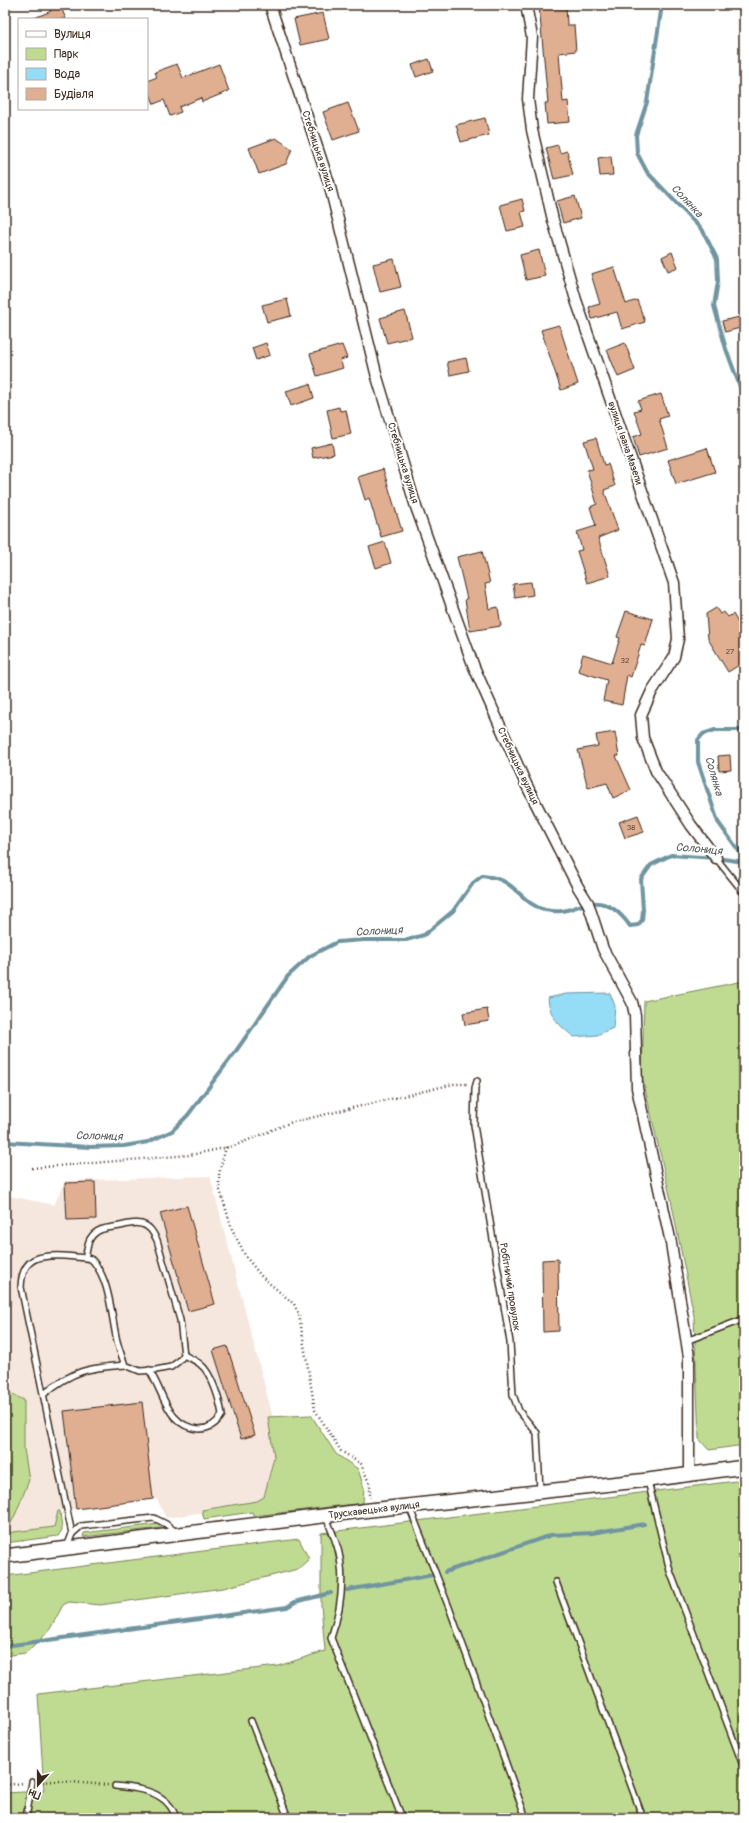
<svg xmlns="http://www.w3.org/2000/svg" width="749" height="1823" font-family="Pangolin,sans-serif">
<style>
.built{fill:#f6e7de}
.green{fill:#bfdb92;stroke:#7d8258}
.water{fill:#95ddf7;stroke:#7195a0}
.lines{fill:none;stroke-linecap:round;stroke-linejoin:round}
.stream{stroke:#7195a0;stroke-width:4}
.building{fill:#e0af92;stroke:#3b2a1e}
.service-casing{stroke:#3b2a1e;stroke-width:8}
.minor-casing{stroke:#3b2a1e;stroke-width:13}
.tertiary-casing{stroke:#3b2a1e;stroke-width:16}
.path{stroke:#3b2a1e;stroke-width:2.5;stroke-dasharray:1 3;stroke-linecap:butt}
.service{stroke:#fff;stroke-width:5}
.minor{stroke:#fff;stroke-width:10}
.tertiary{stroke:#fff;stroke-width:13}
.labels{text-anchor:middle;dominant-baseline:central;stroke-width:4;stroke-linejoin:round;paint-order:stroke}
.number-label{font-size:8px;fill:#644b3b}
.street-label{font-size:10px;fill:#3b2a1e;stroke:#fff}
.water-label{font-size:11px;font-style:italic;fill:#525754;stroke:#fff}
</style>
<rect width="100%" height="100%" fill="#fff"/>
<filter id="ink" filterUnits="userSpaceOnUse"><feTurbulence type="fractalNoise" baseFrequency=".025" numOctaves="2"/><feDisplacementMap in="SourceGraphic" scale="8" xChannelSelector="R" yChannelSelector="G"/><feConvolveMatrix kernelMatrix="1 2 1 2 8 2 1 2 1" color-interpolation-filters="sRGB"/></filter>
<g filter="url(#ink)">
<path class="built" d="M210 1176 294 1498 166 1518 157 1499 58 1511 54 1527 5 1533V1195L54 1205 65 1181Z"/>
<g class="green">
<path d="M744 981V1445L709 1450 699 1439 694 1316 671 1200 642 1076 644 1001Z"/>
<path d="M5 1391 24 1400V1449L29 1480 16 1513 10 1525 5 1527Z"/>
<path d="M311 1415 336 1454 358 1469 364 1488 363 1503 253 1516 252 1512 204 1519 202 1510 257 1501 264 1497 274 1457 268 1417Z"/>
<path d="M744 1480V1818H5V1793L44 1791 38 1694 278 1666 325 1651 321 1605V1533Z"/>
<path d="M58 1511H60L62 1530 58 1536 5 1543V1533L54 1527Z"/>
<path d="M159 1524 162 1527 160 1528 83 1537 84 1533Z"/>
<path d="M299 1539 309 1559 298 1569 223 1588 100 1605 69 1602 63 1605 50 1629 43 1637 25 1653 5 1656V1576Z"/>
</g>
<path class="water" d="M610 993 615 1006 613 1028 597 1035 574 1037C560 1026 549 1017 548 998L566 994Z"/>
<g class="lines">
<g class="stream">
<path d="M662 5 647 102 636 135 637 153 647 172 703 231 717 259 718 281 714 306 726 349 742 392 744 411"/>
<path d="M744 458 741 478 744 491"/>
<path d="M744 730H715L703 734 698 740V762L718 822 744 858"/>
<path d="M5 1142 90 1147 124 1146 148 1142 172 1131 188 1115 236 1051 288 976 310 956 337 942 364 940H406L424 935 453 911 473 883 482 876C492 877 500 878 508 884 521 893 529 906 545 910 566 914 569 908 587 904 605 899 620 912 630 926L638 925 642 920 643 910 641 879 651 865 671 855 716 858 744 862"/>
<path d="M445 1572 551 1535 592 1533 644 1524"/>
<path d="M347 1590 433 1575"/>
<path d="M5 1646 287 1607 295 1602 331 1593"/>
</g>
</g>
<g class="building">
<path d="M48 5H60L66 19H32L51 11Z"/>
<path d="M539 5H566L567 25H574L576 51 559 53 563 102 568 101 570 122 547 124 545 103H548Z"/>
<path d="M323 13 329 39 300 45 294 19Z"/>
<path d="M429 59 433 71 416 77 412 65Z"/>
<path d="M177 64 183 78 219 64 229 91 202 102 201 98 179 107 181 112 170 116 164 100 154 104 147 86V81L157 77 155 72Z"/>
<path d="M348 103 359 131 333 140 323 112Z"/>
<path d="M485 118 489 135 461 142 456 125Z"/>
<path d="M276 138 292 149 286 164 259 174 249 148Z"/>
<path d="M558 145 560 153 567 151 573 175 554 179 546 148Z"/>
<path d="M611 156 613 175 600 176 598 158Z"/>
<path d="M575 196 581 218 563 223 557 201Z"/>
<path d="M522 199 525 211 521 212 525 227 507 231 500 205Z"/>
<path d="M539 250 545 276 526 280 520 255Z"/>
<path d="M672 252 678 267 668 271 662 257Z"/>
<path d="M394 259 401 287 380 292 373 264Z"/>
<path d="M614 267 626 304 637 300 645 322 622 329 617 312 592 319 589 307 600 304 591 274Z"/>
<path d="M287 299 291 316 267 322 262 305Z"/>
<path d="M405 311 412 337 387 343 380 318Z"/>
<path d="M744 316V327L725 332 722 321Z"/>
<path d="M559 325 578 384 561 390 541 330Z"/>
<path d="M266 343 270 355 256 360 252 348Z"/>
<path d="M625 343 635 370 618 377 607 350Z"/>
<path d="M342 345 347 358 340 360 343 368 317 376 310 354Z"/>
<path d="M466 358 469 371 450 375 447 362Z"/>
<path d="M310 384 314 398 291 406 286 391Z"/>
<path d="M661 394 668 416 659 419 668 448 639 457 633 437 642 434 634 411 641 409 638 401Z"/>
<path d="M339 407 340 411 346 410 351 434 333 438 327 410Z"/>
<path d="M596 438 604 465 608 464 615 486 604 490 618 530 598 538 610 576 587 583 577 551 582 550 577 532 596 526 590 507 597 504 587 470 593 469 584 441Z"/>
<path d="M332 443 334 454 313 458 311 448Z"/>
<path d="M707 448 715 472 676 484 668 460Z"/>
<path d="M383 469 402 531 381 537 369 498 365 500 358 477Z"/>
<path d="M385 542 391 563 376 568 369 547Z"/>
<path d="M482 551 490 583 485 584 489 609 498 607 501 626 470 631 465 599H467L457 557Z"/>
<path d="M531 582 533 595 515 598 513 584Z"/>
<path d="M716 608 720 614 724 612 728 617 733 614 744 633V662L728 672 708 639 706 614Z"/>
<path d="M626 611 653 619 645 646 641 645 631 677 627 675 622 705 603 701 607 680 578 671 583 654 612 663 620 638 617 637Z"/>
<path d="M615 732 619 756H616L631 790 613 798 607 783 588 788 578 750 598 746 596 735Z"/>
<path d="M730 755 731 770 719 771 718 756Z"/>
<path d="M638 815 644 832 625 838 619 822Z"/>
<path d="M487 1009 489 1021 465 1025 463 1013Z"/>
<path d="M95 1182 96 1219 67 1220 65 1183Z"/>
<path d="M187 1206 215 1304 188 1311 160 1213Z"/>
<path d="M558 1259 559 1331 543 1332 542 1260Z"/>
<path d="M227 1346 255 1435 241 1439 213 1350Z"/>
<path d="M142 1402 153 1499 76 1509 64 1411Z"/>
</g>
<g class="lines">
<g class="service-casing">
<g id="service">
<path d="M716 858 744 893"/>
<path d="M477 1081 475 1088 474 1125 510 1342 513 1395 519 1411 537 1433 540 1490"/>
<path d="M686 1341 744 1319"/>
<path d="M149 1370C164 1392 167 1427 199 1429 210 1429 217 1423 222 1415 220 1401 212 1373 200 1364 195 1360 189 1358 184 1355"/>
<path d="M44 1394C73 1370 88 1368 125 1365"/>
<path d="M648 1481 670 1571 744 1768"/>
<path d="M409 1506 450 1610 526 1818"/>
<path d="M326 1517C330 1527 335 1538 338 1549 346 1580 341 1609 331 1638L402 1818"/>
<path d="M72 1534 21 1287C22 1257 39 1255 64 1256 73 1257 82 1257 91 1259 110 1278 111 1315 117 1341 119 1349 122 1357 125 1365L140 1371 156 1370 171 1367 179 1361 184 1355 180 1320 157 1240C155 1237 153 1232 150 1229 142 1220 130 1224 120 1226 109 1228 97 1227 90 1239 87 1244 87 1252 85 1258"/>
<path d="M67 1547 72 1534 81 1526 154 1518 166 1524 176 1532"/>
<path d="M556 1582 643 1818"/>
<path d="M251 1721 288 1818"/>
<path d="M115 1786C139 1788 168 1791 176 1818"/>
<path d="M26 1818 32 1782"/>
</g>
</g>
<g class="minor-casing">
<g id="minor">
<path d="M270 5 329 183 377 377 416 507 474 667 525 782 578 887 588 903 603 949 632 1002 635 1015 637 1088 671 1243 689 1357V1473"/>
<path d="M526 5 532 37 528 99 532 130 553 220 576 300 674 583 678 639 674 657 652 691 641 715 643 738 656 771 691 825 716 858"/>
</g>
</g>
<g class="tertiary-casing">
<path id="tertiary" d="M5 1556 370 1510 648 1480 744 1467"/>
</g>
<g class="path">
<path d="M226 1147 219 1174V1187L232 1229 246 1257 262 1277 294 1304 299 1315 315 1410 341 1451 361 1464 370 1485V1498"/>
<path d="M32 1168 190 1155 234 1146 289 1123 454 1084H467"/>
<path d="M39 1782 58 1781 108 1785"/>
<path d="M5 1785 24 1783"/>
</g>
<use href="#service" class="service"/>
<use href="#minor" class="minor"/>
<use href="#tertiary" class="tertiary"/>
</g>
</g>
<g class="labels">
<g class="number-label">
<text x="730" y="651">27</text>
<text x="625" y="660">32</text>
<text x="631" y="827">38</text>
</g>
<g class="street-label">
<text transform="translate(318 151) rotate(72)">Стебницька вулиця</text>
<text transform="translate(625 443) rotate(71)">вулиця Івана Мазепи</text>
<text transform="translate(403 463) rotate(73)">Стебницька вулиця</text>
<text transform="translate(518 766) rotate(65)">Стебницька вулиця</text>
<text transform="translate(510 1287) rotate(81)">Робітничий провулок</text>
<text transform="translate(374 1510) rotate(-7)">Трускавецька вулиця</text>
</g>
<g class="water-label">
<text transform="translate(687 201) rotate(47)">Солянка</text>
<text transform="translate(714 776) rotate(74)">Солянка</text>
<text transform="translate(699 849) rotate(5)">Солониця</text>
<text transform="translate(379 931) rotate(-3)">Солониця</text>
<text transform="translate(99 1136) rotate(1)">Солониця</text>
</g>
</g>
<rect width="749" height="1823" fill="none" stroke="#fff" stroke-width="20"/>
<rect x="10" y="10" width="729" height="1803" fill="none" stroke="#3b2a1e" stroke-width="1.5" filter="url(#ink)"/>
<rect x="18" y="18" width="130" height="92" fill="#ffffff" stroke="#b1aaa5"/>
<rect x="26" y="31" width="20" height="6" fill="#ffffff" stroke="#b1aaa5"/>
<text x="54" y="38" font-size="12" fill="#3b2a1e">Вулиця</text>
<rect x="26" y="48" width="20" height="12" fill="#bfdb92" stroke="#b1aaa5"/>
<text x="54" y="58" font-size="12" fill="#3b2a1e">Парк</text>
<rect x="26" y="68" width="20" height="12" fill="#95ddf7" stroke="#b1aaa5"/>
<text x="54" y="78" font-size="12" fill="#3b2a1e">Вода</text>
<rect x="26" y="88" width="20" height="12" fill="#e0af92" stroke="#b1aaa5"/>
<text x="54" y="98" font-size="12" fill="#3b2a1e">Будівля</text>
<g transform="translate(38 1785) rotate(201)" stroke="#ffffff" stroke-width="3" paint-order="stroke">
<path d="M0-3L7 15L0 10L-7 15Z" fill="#3b2a1e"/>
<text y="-6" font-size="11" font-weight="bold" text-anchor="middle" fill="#3b2a1e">Пн</text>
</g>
</svg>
